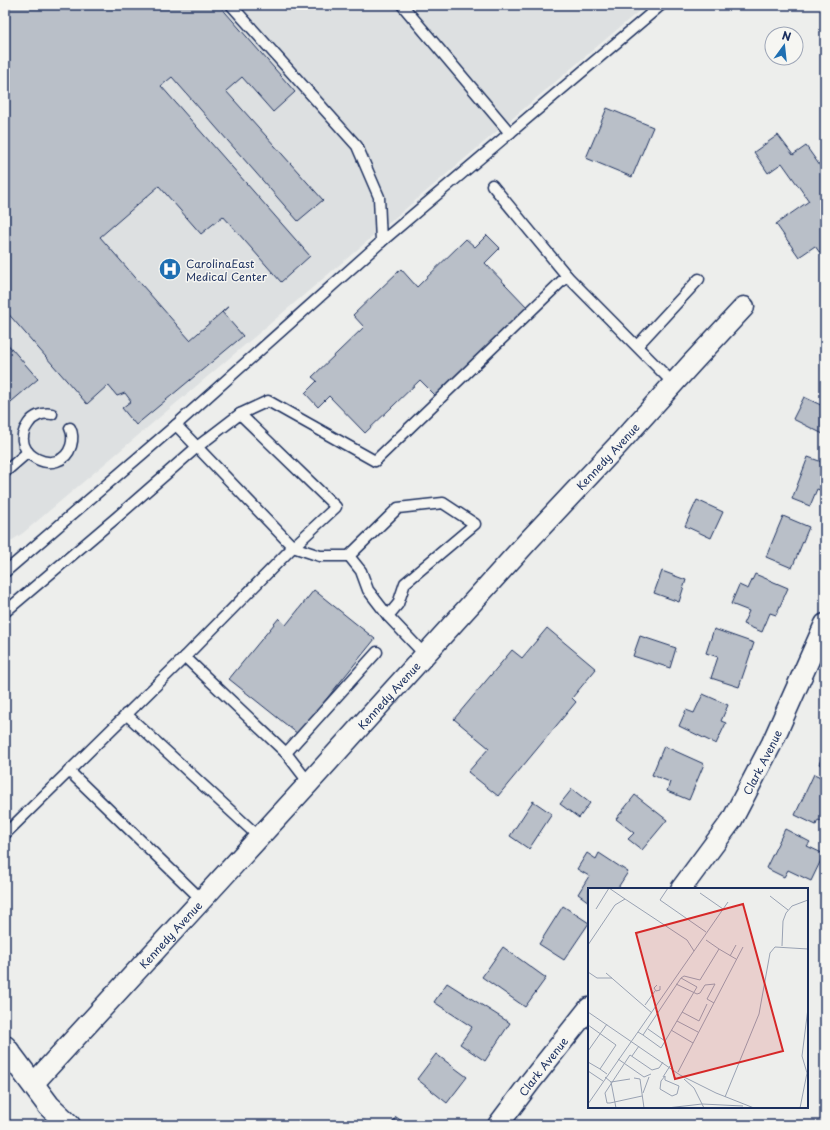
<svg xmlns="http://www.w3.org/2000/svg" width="830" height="1130" font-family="'Playpen Sans',sans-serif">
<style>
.built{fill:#dde0e1}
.building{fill:#b9bfc8;stroke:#1b2f5e}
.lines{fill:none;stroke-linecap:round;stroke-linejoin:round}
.service-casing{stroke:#1b2f5e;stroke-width:13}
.minor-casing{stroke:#1b2f5e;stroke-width:23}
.primary-casing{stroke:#1b2f5e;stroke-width:25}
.service{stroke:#f6f6f2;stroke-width:10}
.minor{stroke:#f6f6f2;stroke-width:20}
.primary{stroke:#f6f6f2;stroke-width:22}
.labels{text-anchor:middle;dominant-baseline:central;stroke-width:3;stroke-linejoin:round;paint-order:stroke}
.poi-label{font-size:11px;fill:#1b2f5e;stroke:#f6f6f2;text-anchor:start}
.street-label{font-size:11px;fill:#1b2f5e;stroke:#f6f6f2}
.inset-road{fill:none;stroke:#99a2b3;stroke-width:1}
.view{fill:#d62828;fill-opacity:0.15;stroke:#d62828;stroke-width:2}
.inset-edge{fill:none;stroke:#1b2f5e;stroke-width:2}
</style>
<rect width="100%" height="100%" fill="#edeeec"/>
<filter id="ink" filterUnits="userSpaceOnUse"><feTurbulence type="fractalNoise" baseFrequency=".025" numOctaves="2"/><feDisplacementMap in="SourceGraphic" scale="8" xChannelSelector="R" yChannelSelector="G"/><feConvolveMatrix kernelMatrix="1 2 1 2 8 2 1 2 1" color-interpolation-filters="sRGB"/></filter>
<g filter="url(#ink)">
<path class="built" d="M5 5H646L23 533 5 545Z"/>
<g class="building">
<path d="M5 5H219L295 92 273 112 242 77 226 91 323 200 298 221 172 77 161 86 310 256 281 282 223 216 201 234 159 186 100 237 190 340 229 306 222 312 243 336 136 425 122 408 131 401 125 393 117 396 108 385 87 404 5 310Z"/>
<path d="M607 108 653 127 632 177 586 158Z"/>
<path d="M778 135 793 155 806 146 825 173V260L815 246 799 257 776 224 809 201 782 163 768 173 754 152Z"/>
<path d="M487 235 500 248 485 263 528 308 437 397 420 380 365 433 329 396 318 407 305 393 317 381 312 377 364 327 353 315 401 269 417 287 466 239 475 247Z"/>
<path d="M5 341 38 379 5 407Z"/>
<path d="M804 397 825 407V435L793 419Z"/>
<path d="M808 457 825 463V492L817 489 810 506 792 499Z"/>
<path d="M697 500 723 512 711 538 685 526Z"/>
<path d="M783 516 809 527 792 568 766 557Z"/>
<path d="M662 571 686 580 679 602 654 593Z"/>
<path d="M755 574 788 588 776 615 770 613 762 632 743 624 749 611 731 604 739 585 748 589Z"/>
<path d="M314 590 375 639 298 734 229 679 279 618 286 625Z"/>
<path d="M547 628 596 669 572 698 576 702 498 796 468 772 489 748 454 719 512 650 522 658Z"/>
<path d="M714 629 754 643 739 687 711 678 718 657 706 653Z"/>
<path d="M640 636 676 648 670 668 633 656Z"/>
<path d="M703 694 728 705 721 721 726 723 716 744 679 726 686 710 694 713Z"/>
<path d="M664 746 704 764 689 800 667 791 670 782 652 775Z"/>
<path d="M825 751V767L819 764Z"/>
<path d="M814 774 825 779V823L818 820 816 825 795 815Z"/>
<path d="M572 789 590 803 579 818 560 804Z"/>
<path d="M635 795 667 820 642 850 628 839 634 833 616 819Z"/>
<path d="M533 801 552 814 529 849 510 836Z"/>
<path d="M785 829 810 842 807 846 824 854 811 881 788 870 784 877 766 868Z"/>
<path d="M587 853 596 859 599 853 628 872 617 889H606L604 888 603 889H589V902L578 894 589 876 577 869Z"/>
<path d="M563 906 589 923 564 960 539 944Z"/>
<path d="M503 947 546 978 525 1007 482 977Z"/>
<path d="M447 983 510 1023 485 1061 460 1044 472 1027 434 1002Z"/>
<path d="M436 1054 467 1077 447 1103 417 1079Z"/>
<path d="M396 1117 408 1125H391Z"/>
</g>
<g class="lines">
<g class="service-casing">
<g id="service">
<path d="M231 5 357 146 379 197 381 242"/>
<path d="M402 5 510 133"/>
<path d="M567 276 673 383"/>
<path d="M637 346 699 279"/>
<path d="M52 414C43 412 33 416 28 424 6 454 60 480 71 446 73 439 73 434 70 428"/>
<path d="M240 414 268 401 375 461 567 276 492 185"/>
<path d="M176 425 293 547 320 556H349L398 508 443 503 475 524 405 583 398 604 388 616 425 655"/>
<path d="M5 472 28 452"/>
<path d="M349 556 361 571 368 590 388 616"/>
<path d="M5 572 176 425 381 242 661 5"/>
<path d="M5 612 117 517 197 447 240 414 336 507 293 547 185 657 5 834"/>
<path d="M185 657 286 753 377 652"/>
<path d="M126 714 259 837"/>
<path d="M286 753 309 783"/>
<path d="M69 771 202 900"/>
</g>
</g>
<g class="minor-casing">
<g id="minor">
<path id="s1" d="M681 889 732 820 772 743 825 624"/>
<path id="s2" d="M33 1084 309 783 529 540 618 445 691 364 744 307"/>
<path id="s3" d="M498 1125 531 1081 589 1008"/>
</g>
</g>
<g class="primary-casing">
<path id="primary" d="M5 1047 49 1106 69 1125"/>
</g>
<use href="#service" class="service"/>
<use href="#minor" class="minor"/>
<use href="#primary" class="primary"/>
</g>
</g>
<defs>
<g id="hospital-disc" transform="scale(1.15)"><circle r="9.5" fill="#1f6fb2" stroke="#f6f6f2"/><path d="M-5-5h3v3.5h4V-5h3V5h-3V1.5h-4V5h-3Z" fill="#fff"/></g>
</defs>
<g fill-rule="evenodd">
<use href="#hospital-disc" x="170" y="269"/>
</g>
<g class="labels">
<g class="poi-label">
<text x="186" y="263">CarolinaEast<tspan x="186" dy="13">Medical Center</tspan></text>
</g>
<g class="street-label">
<text stroke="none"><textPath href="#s2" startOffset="851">Kennedy Avenue</textPath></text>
<text stroke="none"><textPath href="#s2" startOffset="527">Kennedy Avenue</textPath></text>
<text stroke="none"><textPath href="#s1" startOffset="151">Clark Avenue</textPath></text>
<text stroke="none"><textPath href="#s2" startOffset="203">Kennedy Avenue</textPath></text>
<text stroke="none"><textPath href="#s3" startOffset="74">Clark Avenue</textPath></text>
</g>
</g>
<g transform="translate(588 888)">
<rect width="220" height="220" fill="#edeeec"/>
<path class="inset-road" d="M21 0 37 11M80 0 72 12 118 44M112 5 135 21M182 8 200 22M8 21 21 0M0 57 27 17 37 11 99 52 106 63M194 58 195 33 198 25 204 18 220 12M131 61 148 71M142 68 148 57M0 84 9 90H24M18 85 64 125M93 90 96 88 112 92 131 61 118 52M88 96 109 106 112 105 117 97 127 96 119 111 126 115M69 97 66 100 68 103 72 102V98M57 117 67 103M0 124 92 187 128 205 166 220M94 124 111 133 119 116M89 133 110 144M0 137 28 157 12 181 19 186M60 141 77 153M83 142 105 155M50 144 55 147 73 160 109 99 93 90 55 147M0 163 19 136M44 168 51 158M30 171 56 189 63 186M0 174 12 181M0 183 15 193M90 184 155 59M77 188V192L91 198 89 206 84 208 72 201 73 193ZM17 189 23 194 28 220M75 189 82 178M46 190 52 191 56 220M96 191 106 200 116 220M23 194 42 191M55 205 61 189M54 208 22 215H19L17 205 42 167 64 182 71 180 75 174M137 209 171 126 182 65 187 59 220 61M0 216 140 14M79 220 114 216 155 218M212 220 219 185 214 168 220 120"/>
<path class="view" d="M155 16 195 163 87 191 48 45Z"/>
<rect width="220" height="220" class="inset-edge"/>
</g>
<rect width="830" height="1130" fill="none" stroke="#f6f6f2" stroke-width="20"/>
<rect x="10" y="10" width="810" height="1110" fill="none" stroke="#1b2f5e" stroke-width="1.5" filter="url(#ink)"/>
<g transform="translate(784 46) rotate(15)"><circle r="19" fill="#f6f6f2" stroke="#9ea6b7"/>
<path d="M0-3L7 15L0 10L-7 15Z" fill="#1f6fb2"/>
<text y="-6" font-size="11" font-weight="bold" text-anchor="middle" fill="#1b2f5e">N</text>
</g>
</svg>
